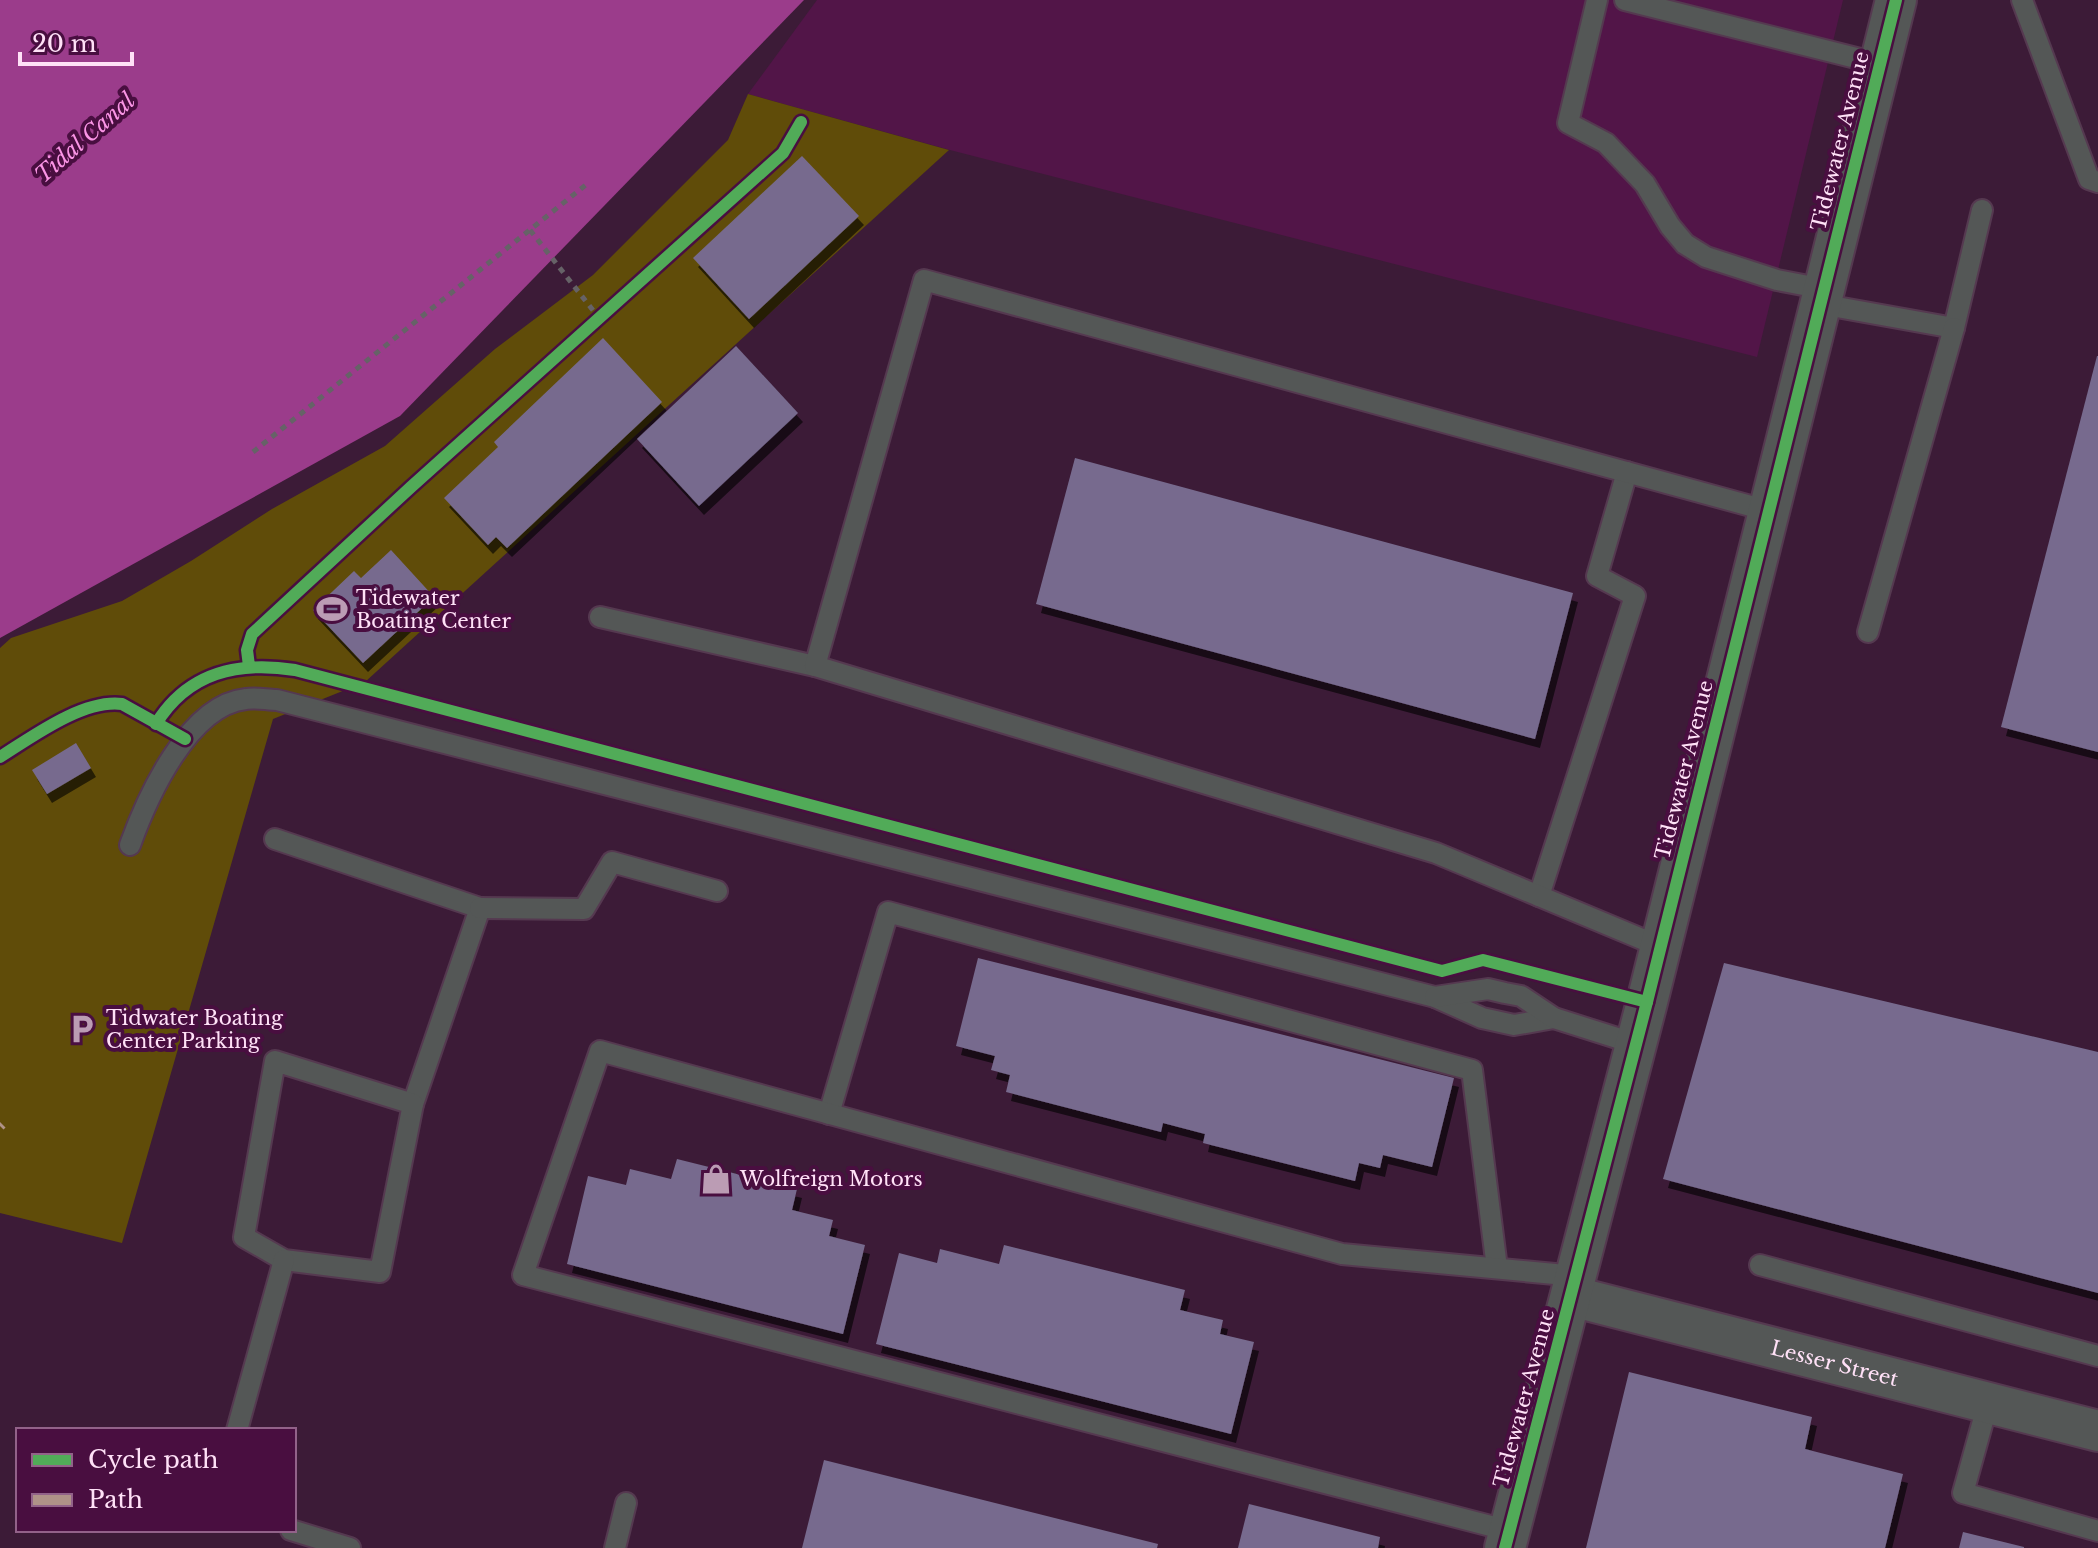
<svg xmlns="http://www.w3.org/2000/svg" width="2098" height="1548" font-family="'Libre Baskerville',serif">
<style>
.built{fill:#521548}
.green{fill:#604c09}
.water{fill:#9b3c8b}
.building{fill:#776b8e;filter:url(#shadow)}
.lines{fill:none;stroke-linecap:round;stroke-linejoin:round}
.lane-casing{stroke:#553950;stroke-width:24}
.street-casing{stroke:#553950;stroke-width:44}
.path{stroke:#666267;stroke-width:5;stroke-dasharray:6 6;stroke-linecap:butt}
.lane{stroke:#545756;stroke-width:20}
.street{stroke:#545756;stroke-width:40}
.quiet{stroke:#af9288;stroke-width:10;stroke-dasharray:20 10;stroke-linecap:butt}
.cycleway-casing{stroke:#490e40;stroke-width:17}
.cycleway{stroke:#51ab58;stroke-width:12}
.labels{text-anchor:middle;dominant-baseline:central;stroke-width:8;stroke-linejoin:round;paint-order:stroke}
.street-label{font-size:20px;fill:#ffe1f7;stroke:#490e40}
.poi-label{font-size:20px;fill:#ffe1f7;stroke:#490e40;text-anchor:start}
.water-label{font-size:22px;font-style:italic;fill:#fb95e6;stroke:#490e40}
</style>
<defs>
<filter id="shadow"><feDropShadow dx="5" dy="9" stdDeviation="0" flood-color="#0009"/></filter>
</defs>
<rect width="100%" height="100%" fill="#3c1b37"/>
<path class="built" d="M817 0H1843L1757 357 950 150 748 94Z"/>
<path class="green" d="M748 94 949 150 365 682 273 719 122 1243 0 1213V648L11 638 122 601 191 561 272 509 385 446 495 349 593 275 728 140Z"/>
<path class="water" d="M0 0H804L400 416 0 638Z"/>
<g class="building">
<path d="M802 156 859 216 749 319 693 258Z"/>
<path d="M603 338 662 402 507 548 496 537 488 545 444 498 498 447 494 442Z"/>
<path d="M736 346 798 413 699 506 637 439Z"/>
<path d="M2097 356H2098V752L2001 727Z"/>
<path d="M1075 458 1573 593 1535 739 1036 604Z"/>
<path d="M391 550 434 597 363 663 313 610 354 571 361 578Z"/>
<path d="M76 743 91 768 47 794 32 770Z"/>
<path d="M978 958 1454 1078 1432 1167 1383 1155 1380 1168 1359 1163 1355 1181 1203 1143 1205 1134 1163 1123 1161 1132 1006 1092 1010 1075 991 1070 995 1056 956 1046Z"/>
<path d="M1724 963 2098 1052V1293L1663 1179Z"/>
<path d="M677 1159 797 1189 792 1210 833 1220 829 1236 865 1245 843 1334 567 1264 588 1176 626 1185 630 1169 671 1179Z"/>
<path d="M1004 1245 1185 1290 1180 1310 1223 1320 1220 1334 1254 1342 1231 1434 876 1344 899 1253 937 1263 940 1249 999 1264Z"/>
<path d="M1629 1372 1812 1417 1805 1449 1903 1474 1885 1548H1586Z"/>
<path d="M824 1460 1158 1544 1157 1548H802Z"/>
<path d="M1249 1504 1380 1537 1378 1548H1238Z"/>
<path d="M1963 1532 2024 1547V1548H1959Z"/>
</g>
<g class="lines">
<g class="lane-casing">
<g id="lane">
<path d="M1597 0 1568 123 1606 143 1645 184 1670 226 1685 244 1706 257 1777 280 1824 289"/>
<path d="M1625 0 1880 64"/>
<path d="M2022 0 2089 179 2098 182"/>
<path d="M1820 304 1954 328 1982 210"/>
<path d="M600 617 815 666"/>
<path d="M1868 632 1954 328"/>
<path d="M275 839 480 908 413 1104"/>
<path d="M130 845C147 798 188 705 246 699 256 697 267 700 277 700L1435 997 1482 1018 1514 1025 1554 1018"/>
<path d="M1539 896 1635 596 1597 576 1627 472"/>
<path d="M480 908 584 909 612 862 717 891"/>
<path d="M1661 947 1436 853 815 666 924 280 1769 511"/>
<path d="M1435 997 1488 989 1505 993 1521 996 1554 1018 1636 1044"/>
<path d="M275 1061 413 1104 380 1272 284 1260 244 1237Z"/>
<path d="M829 1114 888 912 1472 1070 1497 1268"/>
<path d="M1760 1265 2098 1356"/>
<path d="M1988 1403 1963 1493 2098 1531"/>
<path d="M237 1430 284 1260"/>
<path d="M291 1530 350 1548"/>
<path d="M1510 1531 523 1275 600 1051 1342 1254 1576 1276"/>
<path d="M615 1548 626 1503"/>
</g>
</g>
<g class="street-casing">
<g id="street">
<path id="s1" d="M1571 1296 2098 1431"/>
<path d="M1505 1548 1647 1002 1896 0"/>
</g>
</g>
<g class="path">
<path d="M530 230 599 318"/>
<path d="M253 452 587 184"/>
</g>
<use href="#lane" class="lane"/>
<use href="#street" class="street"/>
<path class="quiet" d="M0 1126 2 1124"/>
<g class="cycleway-casing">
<g id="cycleway">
<path d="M249 666 247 650 252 634 411 487 783 153 801 122"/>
<path d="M156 724C188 672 238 661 295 670L1442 971 1483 960 1647 1002"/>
<path d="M0 757C32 737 83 699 122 704L185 739"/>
<path d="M1505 1548 1647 1002 1896 0"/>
</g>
</g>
<use href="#cycleway" class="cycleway"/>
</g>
<defs>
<g id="stadium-bare" transform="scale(2.4)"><path d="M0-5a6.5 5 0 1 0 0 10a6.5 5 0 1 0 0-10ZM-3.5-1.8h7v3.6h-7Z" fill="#bb9cb4" stroke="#490e40" stroke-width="2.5" paint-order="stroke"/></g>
<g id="parking-bare" transform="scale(2.4)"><path d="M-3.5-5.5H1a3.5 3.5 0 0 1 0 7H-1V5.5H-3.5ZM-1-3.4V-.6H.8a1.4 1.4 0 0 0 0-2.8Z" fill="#bb9cb4" stroke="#490e40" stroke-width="2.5" paint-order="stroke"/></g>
<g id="shop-bare" transform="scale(2.4)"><path d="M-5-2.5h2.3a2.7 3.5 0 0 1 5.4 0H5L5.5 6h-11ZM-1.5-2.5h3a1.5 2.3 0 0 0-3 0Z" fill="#bb9cb4" stroke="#490e40" stroke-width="2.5" paint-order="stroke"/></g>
</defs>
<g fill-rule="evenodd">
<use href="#stadium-bare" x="332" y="609"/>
<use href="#parking-bare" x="82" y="1029"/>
<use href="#shop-bare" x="716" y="1179"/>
</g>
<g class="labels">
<g class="street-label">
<text transform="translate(1840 141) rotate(-76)">Tidewater Avenue</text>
<text transform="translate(1684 770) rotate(-76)">Tidewater Avenue</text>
<text stroke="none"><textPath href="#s1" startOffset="272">Lesser Street</textPath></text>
<text transform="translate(1524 1398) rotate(-75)">Tidewater Avenue</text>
</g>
<g class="poi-label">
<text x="356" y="598">Tidewater<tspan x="356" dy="23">Boating Center</tspan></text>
<text x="106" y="1018">Tidwater Boating<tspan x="106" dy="23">Center Parking</tspan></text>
<text x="740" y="1179">Wolfreign Motors</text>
</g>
<g class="water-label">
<text transform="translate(85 138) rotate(-41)">Tidal Canal</text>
</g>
</g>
<rect x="16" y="1428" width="280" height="104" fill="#490e40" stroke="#926289" stroke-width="2"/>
<rect x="32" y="1454" width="40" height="12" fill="#51ab58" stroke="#926289" stroke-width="2"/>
<text x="88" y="1468" font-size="24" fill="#ffe1f7">Cycle path</text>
<rect x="32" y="1494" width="40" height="12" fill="#af9288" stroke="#926289" stroke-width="2"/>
<text x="88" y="1508" font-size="24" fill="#ffe1f7">Path</text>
<path d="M20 52v12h112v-12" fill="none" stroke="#ffe1f7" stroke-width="4"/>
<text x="32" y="52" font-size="24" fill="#ffe1f7" stroke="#490e40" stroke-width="6" paint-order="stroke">20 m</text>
</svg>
